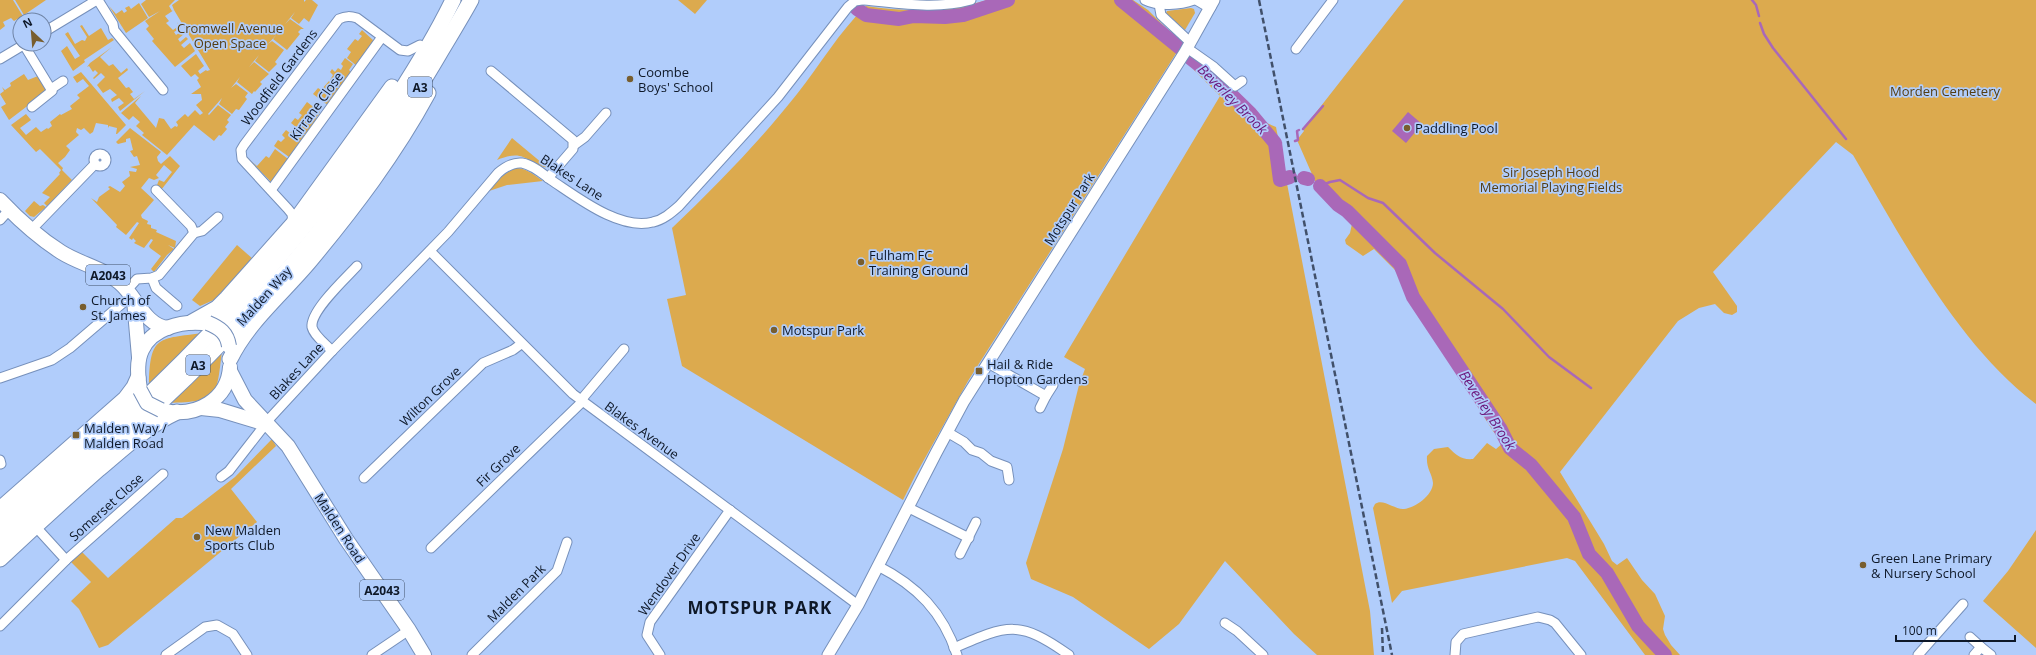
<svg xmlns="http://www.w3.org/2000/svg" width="2036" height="655" font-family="'Open Sans',sans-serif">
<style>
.green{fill:#dcaa4e}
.water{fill:#a968b8}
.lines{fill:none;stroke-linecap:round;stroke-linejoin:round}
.stream{stroke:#a968b8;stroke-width:2.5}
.river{stroke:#a968b8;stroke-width:14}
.minor-casing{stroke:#7690bb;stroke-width:11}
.tertiary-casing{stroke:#7690bb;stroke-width:13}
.primary-casing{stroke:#7690bb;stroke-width:16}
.trunk-casing{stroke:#7690bb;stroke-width:17}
.minor{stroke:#fff;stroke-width:9}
.tertiary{stroke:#fff;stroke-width:11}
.primary{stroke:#fff;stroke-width:14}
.trunk{stroke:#fff;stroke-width:15}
.rail{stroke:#41506a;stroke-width:2.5;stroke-dasharray:6 3;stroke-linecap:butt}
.primary-bridge-casing{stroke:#7690bb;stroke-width:16;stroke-linecap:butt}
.primary-bridge{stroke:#fff;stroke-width:14}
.poi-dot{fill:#785e2f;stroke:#b1cdfb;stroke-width:1.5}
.labels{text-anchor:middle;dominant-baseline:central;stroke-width:3.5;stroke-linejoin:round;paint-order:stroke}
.shield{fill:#b1cdfb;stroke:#3f4e67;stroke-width:1}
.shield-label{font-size:12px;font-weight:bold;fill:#0e1828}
.park-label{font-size:13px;fill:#543d12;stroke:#b1cdfb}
.poi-label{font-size:13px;fill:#0e1828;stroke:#b1cdfb;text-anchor:start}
.street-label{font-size:13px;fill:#0e1828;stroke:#b1cdfb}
.water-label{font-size:14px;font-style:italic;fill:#6c187c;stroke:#b1cdfb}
.district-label{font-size:17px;font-weight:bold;letter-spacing:1px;fill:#0e1828;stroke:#b1cdfb}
</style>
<rect width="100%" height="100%" fill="#b1cdfb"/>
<g class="green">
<path d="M0 0H13L24 18 21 20 19 18 14 21 11 18 3 22 5 26 0 30Z"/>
<path d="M15 0H46L24 15Z"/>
<path d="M146 0H175L169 6 172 11 174 10 172 5 179 0H304V2L306 0H312L318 5 309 22 304 18 299 24 291 18 295 12 285 24 290 19 304 29H301L298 32 300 34 287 50 273 39 277 34 268 44 272 41 284 50 275 62 277 64 269 72 255 61 259 55 249 67 254 62 269 74 260 82 262 84 255 92 254 91 252 94 237 82 240 77 231 88 236 84 248 93 245 97 247 99 239 110 236 109 232 114 219 104 222 98 208 114 209 115 218 105 231 115 227 120 229 122 225 127 227 129 221 136 219 135 214 141 194 125 167 155 137 131 142 135 144 133 136 126 140 122 133 116 129 120 121 113 141 96 135 103 156 128 159 118 164 119 171 129 175 126 177 127 178 125 176 122 185 114 188 117 195 110 200 115 203 113 196 105 202 100 201 94H191L201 87 197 80 199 78 195 74 191 77 181 66 196 54 204 66 198 71 200 74 206 70 207 71 210 70 174 10 165 16 169 21 166 23 173 30 179 26 177 22 181 28 174 32 176 35 182 31 184 34 178 39 180 42 186 37 188 39 181 45 184 48 190 43 195 51 175 67 152 41 154 39 146 29 149 26 145 21 160 11 149 17 141 4Z"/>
<path d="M678 0H707L695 14Z"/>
<path d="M987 0H1133L1148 10 1182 44 968 381 915 476 903 500 682 366 667 299 686 295 672 228C716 186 759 142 797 94 820 65 839 32 866 6 907 12 947 12 987 0Z"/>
<path d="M1404 0H2036V404C1958 345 1902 239 1853 155L1836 142 1713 272 1737 306V312L1732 315 1724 313 1715 304 1699 308 1678 321 1560 472 1604 544 1612 561 1617 565 1627 558 1642 580 1655 594 1665 616 1663 629 1665 635 1671 645 1680 655H1645L1575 561 1567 558 1402 591 1392 603 1373 508 1375 504C1383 498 1395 510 1404 509 1415 508 1433 495 1433 483 1432 473 1426 469 1427 456L1434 449 1448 447C1456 455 1461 460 1473 459L1487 443 1496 449 1503 443 1493 431 1438 344 1395 270 1374 249 1363 256 1346 244 1345 240 1350 233 1352 224 1322 197 1297 140 1304 131 1303 129Z"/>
<path d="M139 3 148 18 126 33 109 6 116 14 122 10 124 13 127 11 125 8 129 6 131 9Z"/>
<path d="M1191 8 1194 9 1195 13 1185 30 1166 13 1167 11Z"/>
<path d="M82 25 89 36 101 28 108 40 112 38 114 40 84 60 85 62 73 71 61 51 67 46 75 59 80 56 65 34 68 32 75 44 82 40 85 41 87 37 80 26Z"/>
<path d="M362 30 374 41 357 66 347 58 351 52 347 49 355 39 358 41 362 36 359 34Z"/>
<path d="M112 47 100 57 109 66 113 64 121 73 127 68 128 70 118 78 126 88 129 87 133 92 130 94 134 99 145 91 120 111 118 107 124 103 119 98 112 102 111 99 117 95 110 89 103 93 97 85 105 77 101 73 94 79 93 78 98 73 95 70 93 72 89 66 87 67 90 63Z"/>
<path d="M345 58 353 64 349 70 352 73 340 88 330 80 333 75 330 72 332 69 335 72 338 68 341 70 343 66 341 64Z"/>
<path d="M1198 61 1211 70 1262 121 1276 127 1370 611 1374 655H1317L1294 634 1225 561 1179 624 1149 649 1073 597 1031 579 1026 563 1063 449 1079 385 1085 369 1064 357 1220 96 1194 70 1193 67Z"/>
<path d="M81 72 126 125 117 134H116L117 128 109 126 108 128V125L96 123 93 132 90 134 84 128 81 130 77 128 76 132 79 135 66 146 70 150 65 157 58 163 63 168 62 170 72 180 47 206 44 203 50 197 42 193 60 174 59 173 61 170 40 149 36 152 11 125 26 114 31 120 20 128 26 135 36 127 41 132 47 128 48 129 52 126 50 122 60 114 61 115 72 109 70 106 80 98 77 95 89 86 83 79 77 83 73 77Z"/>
<path d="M24 74 28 80 38 76 47 91 9 120 1 107 6 104 0 94 4 91 2 87 5 90 11 86 10 83Z"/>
<path d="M329 81 339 89 329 106 313 94 318 88 321 90Z"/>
<path d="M307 102 320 112 316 118 318 120 306 135 291 123 295 118 298 120 302 115 299 113Z"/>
<path d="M130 128 161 152 157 157 158 161 161 164 170 156 180 166 161 190 157 185 159 180 164 182 172 172 164 165 156 175 159 178 154 180 149 178 141 188 154 200 141 215 142 218 148 221 147 224 151 225V228L157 230 156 232 176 241 175 248 168 245 174 249 167 255 154 272 151 269 161 256 150 248 149 246 153 240 151 239 144 248 134 243 136 241 133 238 132 240 129 238 139 223 137 222 126 235 116 227 117 225 91 198 97 202 99 197 110 189 108 187 110 186 120 192 125 186 122 182 130 176 129 171 136 172 137 169 130 167 140 165 137 156 134 157 130 151 133 150 130 138 126 139V142L118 144 116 142Z"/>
<path d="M294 128 305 136 289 157 274 146 278 140 281 142 285 138 282 135 286 130 290 133Z"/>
<path d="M512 138 548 168C525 163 526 148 497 160Z"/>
<path d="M275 149 288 159 271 182 250 160 257 166 266 156 269 158Z"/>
<path d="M515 168C526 168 533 174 543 181L507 185 489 191 502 176Z"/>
<path d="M34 201 40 206 43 205 46 207 34 217 30 216 25 211Z"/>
<path d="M237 245 253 259 216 299 200 306 192 300Z"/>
<path d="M203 333 149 385C150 335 158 339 203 333Z"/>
<path d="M222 351C216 399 219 401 169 403Z"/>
<path d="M272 439 276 446 231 489 257 522 108 645 99 648 79 609 71 601 91 582 71 562 82 552 108 578 176 518H182L235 477Z"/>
<path d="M2036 530V648L1983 601 2008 571Z"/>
</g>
<path class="water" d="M1408 112 1422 124 1406 143 1392 131Z"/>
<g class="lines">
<g class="stream">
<path d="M1752 0 1756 5 1759 16"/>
<path d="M1760 23 1764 34 1773 48 1846 139"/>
<path d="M1303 129 1323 106"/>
<path d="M1295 141 1298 140 1297 131 1299 130"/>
<path d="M1275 144 1281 143"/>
<path d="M1320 186 1330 182 1340 180 1368 198 1383 203 1435 253 1503 309 1549 357 1591 388"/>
</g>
<g class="river">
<path d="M1121 0 1180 48"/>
<path d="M857 9 866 15 899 19 914 16 945 17 963 15 1008 0"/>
<path d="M1189 57 1209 73 1250 113 1275 143 1280 180 1290 177"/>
<path d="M1304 178 1308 179"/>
<path d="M1320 186 1338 205 1347 211 1400 264 1413 297 1500 428 1510 448 1531 465 1574 517 1589 554 1607 573 1638 626 1665 655"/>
</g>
<g class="minor-casing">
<g id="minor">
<path d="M98 0 113 24 114 30 163 90"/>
<path d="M864 0C898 3 936 10 971 0"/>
<path d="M1145 0C1159 7 1180 5 1194 0"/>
<path d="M1159 4 1161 15 1190 42"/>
<path d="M44 32 97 0"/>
<path d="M24 45 52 91 32 107"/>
<path d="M1187 48 1214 67 1235 86 1242 81"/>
<path d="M1296 49 1333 0"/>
<path d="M0 59 25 44"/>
<path d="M491 71 573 140V149L548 178"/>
<path d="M51 89 63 81"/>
<path d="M574 145 585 137 606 113"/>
<circle cx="100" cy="160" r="6"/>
<path d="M156 190 191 226 194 233"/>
<path d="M271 190 382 37"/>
<path d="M0 220 9 210"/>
<path d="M293 224 292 214 288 209 242 159 241 150 244 145 339 19C346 16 350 16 357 18L400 50 408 51 420 45"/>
<path d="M32 229 95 164"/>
<path d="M430 251 573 394 858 605"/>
<path d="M152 278 156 288 177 306"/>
<path d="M127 290 137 279 152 278 159 275 194 233 202 231 218 217"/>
<path d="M332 351C327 345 314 336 312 327 310 311 346 278 357 266"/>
<path d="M988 363 1046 396 1053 385"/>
<path d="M0 378 52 360 70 348 132 295"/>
<path d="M581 400 624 349"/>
<path d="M1040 408 1046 396"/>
<path d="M947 432 964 442 972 450 981 453 991 461 1007 467 1009 480"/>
<path d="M0 460 1 464"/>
<path d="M221 477 229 471 271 417 332 351 448 232 498 173C505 167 513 162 522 163 533 165 543 174 551 180 577 197 620 231 653 222 663 220 671 213 679 206L778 97 848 7 855 1 862 0"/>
<path d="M364 478 483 363 513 350 521 344"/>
<path d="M909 508 969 538"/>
<path d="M35 526 66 560"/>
<path d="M431 548 583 401"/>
<path d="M960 554 976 522"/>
<path d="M878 566C917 586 943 612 957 655"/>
<path d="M1225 623 1237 631 1263 655"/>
<path d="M0 626 66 560 163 474"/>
<path d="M1970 637 1981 647"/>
<path d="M954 648C1009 624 1019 620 1069 655"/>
<path d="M166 655 205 627 217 625 233 634 247 655"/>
<path d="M372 655 409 630"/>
<path d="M472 655 557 571 567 542"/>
<path d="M660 655 647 635 650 622 730 510"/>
<path d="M1455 655 1456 642 1463 634 1538 617 1550 620 1555 623 1581 655"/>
<path d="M1918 655 1963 604"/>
<path d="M1974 655 1981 647 1991 655"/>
</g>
</g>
<g class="tertiary-casing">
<g id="tertiary">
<path d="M1198 0 1210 7"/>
<path d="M828 655 858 605 936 453 964 401 1185 52 1214 0"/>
</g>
</g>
<g class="primary-casing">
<g id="primary">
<path d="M0 200C18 219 39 238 61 252 80 264 103 268 120 283 136 296 145 326 168 328"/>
<path d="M134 300 139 357"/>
<path d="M230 371 245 400 288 446 346 539 409 630 424 655"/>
<path d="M140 389C138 377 136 362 142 350 152 328 181 321 203 323"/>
<path d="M201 408 220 410 266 424"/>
<path d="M166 411C196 417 228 400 230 367"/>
</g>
</g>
<g class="trunk-casing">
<g id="trunk">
<path d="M192 322 217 308 227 298 293 224 392 87"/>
<path d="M230 359C248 322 282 294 309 262 353 209 395 154 428 93"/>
<path d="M0 509 125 399 134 387 138 378"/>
<path d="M0 525C51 479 106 436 156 388 247 300 329 205 397 97 417 66 437 33 453 0"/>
<path d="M0 542C52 491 111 448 164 399 270 300 361 187 434 63 446 42 459 22 471 0"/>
<path d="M0 559C32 529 65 499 99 469 124 448 147 426 177 412"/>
</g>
</g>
<use href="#minor" class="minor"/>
<use href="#tertiary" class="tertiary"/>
<use href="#primary" class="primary"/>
<use href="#trunk" class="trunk"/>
<g class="rail">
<path d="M1259 0 1392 655"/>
<path d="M1382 628 1383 655"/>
</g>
<g class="primary-bridge-casing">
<g id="primary-bridge">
<path d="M208 323C220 328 227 333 229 346"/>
<path d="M140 390 147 403 161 410"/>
</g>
</g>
<use href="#primary-bridge" class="primary-bridge"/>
</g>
<g class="poi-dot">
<circle cx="630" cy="79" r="4"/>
<circle cx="1407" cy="128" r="4"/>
<circle cx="861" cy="262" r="4"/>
<circle cx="83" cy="307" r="4"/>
<circle cx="774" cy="330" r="4"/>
<rect x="975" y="367" width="8" height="8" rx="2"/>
<rect x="72" y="431" width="8" height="8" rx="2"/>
<circle cx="197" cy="537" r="4"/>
<circle cx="1863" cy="565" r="4"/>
</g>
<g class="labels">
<g class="shield">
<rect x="408" y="77" width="24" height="20" rx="3"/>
<rect x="86" y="265" width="44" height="20" rx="3"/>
<rect x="186" y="355" width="24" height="20" rx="3"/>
<rect x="360" y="580" width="44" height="20" rx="3"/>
</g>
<g class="shield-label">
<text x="420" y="87">A3</text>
<text x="108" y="275">A2043</text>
<text x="198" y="365">A3</text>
<text x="382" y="590">A2043</text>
</g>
<g class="park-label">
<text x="230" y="28">Cromwell Avenue<tspan x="230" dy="15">Open Space</tspan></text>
<text x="1945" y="91">Morden Cemetery</text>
<text x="1551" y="172">Sir Joseph Hood<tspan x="1551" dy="15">Memorial Playing Fields</tspan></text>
</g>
<g class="poi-label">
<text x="638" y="72">Coombe<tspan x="638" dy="15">Boys' School</tspan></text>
<text x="1415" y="128">Paddling Pool</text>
<text x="869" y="255">Fulham FC<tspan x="869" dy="15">Training Ground</tspan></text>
<text x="91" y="300">Church of<tspan x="91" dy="15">St. James</tspan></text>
<text x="782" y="330">Motspur Park</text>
<text x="987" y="364">Hail &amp; Ride<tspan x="987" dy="15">Hopton Gardens</tspan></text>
<text x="84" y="428">Malden Way /<tspan x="84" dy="15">Malden Road</tspan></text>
<text x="205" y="530">New Malden<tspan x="205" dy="15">Sports Club</tspan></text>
<text x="1871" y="558">Green Lane Primary<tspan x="1871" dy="15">&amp; Nursery School</tspan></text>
</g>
<g class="street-label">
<text transform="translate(279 77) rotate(-53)">Woodfield Gardens</text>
<text transform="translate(316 106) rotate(-54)">Kirrane Close</text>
<text transform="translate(572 177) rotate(33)">Blakes Lane</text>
<text transform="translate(1069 209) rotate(-58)">Motspur Park</text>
<text transform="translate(264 296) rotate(-48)">Malden Way</text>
<text transform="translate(296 371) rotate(-47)">Blakes Lane</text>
<text transform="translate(430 396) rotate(-44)">Wilton Grove</text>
<text transform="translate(642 430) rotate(36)">Blakes Avenue</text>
<text transform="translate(498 465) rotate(-44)">Fir Grove</text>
<text transform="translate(106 507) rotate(-42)">Somerset Close</text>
<text transform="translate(340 528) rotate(57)">Malden Road</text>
<text transform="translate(669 574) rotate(-55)">Wendover Drive</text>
<text transform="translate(516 593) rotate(-45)">Malden Park</text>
</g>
<g class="water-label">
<text transform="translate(1233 99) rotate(45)">Beverley Brook</text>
<text transform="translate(1488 410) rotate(57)">Beverley Brook</text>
</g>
<g class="district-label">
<text x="760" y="607">MOTSPUR PARK</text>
</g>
</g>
<g transform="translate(32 32) rotate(334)"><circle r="19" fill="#b1cdfb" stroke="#7085a7"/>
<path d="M0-3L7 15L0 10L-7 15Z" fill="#785e2f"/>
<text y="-6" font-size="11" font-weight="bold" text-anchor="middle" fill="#0e1828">N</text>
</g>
<path d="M1896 635v6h119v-6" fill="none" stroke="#0e1828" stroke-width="2"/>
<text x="1902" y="635" font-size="12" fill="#0e1828" stroke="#b1cdfb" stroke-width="3" paint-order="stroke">100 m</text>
</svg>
